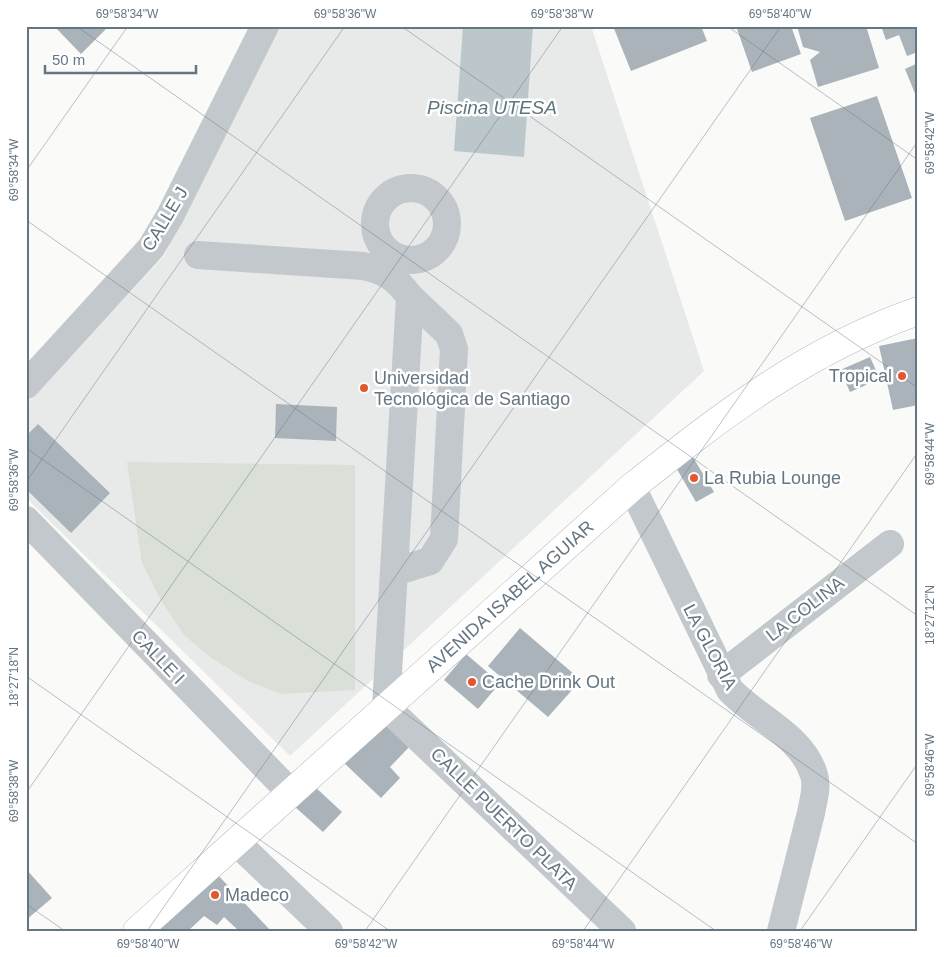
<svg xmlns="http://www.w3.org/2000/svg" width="944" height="957" font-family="Helvetica,sans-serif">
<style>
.built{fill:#e8e9e9}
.green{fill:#dadfd7}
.water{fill:#bbc7cb}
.building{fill:#aab3b9}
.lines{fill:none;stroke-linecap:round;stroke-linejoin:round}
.major-casing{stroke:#b5babe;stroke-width:29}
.minor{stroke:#c3c8cc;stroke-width:28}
.major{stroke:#fff;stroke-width:28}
.ticks{fill:none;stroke:#657683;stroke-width:1;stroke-opacity:0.45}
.poi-dot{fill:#e4572e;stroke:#fff;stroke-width:2}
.labels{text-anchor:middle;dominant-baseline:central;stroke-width:5;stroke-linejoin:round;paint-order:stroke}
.street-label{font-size:18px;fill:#657683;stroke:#fff}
.poi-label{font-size:18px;fill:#657683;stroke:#fff;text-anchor:start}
.water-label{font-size:19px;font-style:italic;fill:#60757c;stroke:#fff}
.neatline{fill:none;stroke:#657683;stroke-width:2}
.ticks-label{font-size:12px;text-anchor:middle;fill:#657683}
</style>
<rect width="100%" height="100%" fill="#fafaf8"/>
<path class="built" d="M272 26H591L704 371 290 756 26 498V404L164 256Z"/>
<path class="green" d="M127 462 355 465V690L281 694 248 681 210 657 184 635 160 599 142 563Z"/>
<path class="water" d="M463 26H533L524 157 454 151Z"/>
<g class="building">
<path d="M54 26H109L81 54Z"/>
<path d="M613 26H701L707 41 631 71Z"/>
<path d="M736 26H791L801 54 752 72Z"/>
<path d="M797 26H866L879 68 818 87 810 60 820 52 803 47Z"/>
<path d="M881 26H918V52L907 56 899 35 886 40Z"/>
<path d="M918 63V101L905 69Z"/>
<path d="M877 96 912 198 845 221 810 118Z"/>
<path d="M918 338V405L893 410 879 346Z"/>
<path d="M870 357 880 379 850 392 840 370Z"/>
<path d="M276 404 337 407 336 441 275 438Z"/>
<path d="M38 424 110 493 71 533 26 489V436Z"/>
<path d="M691 454 714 492 696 502 674 464Z"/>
<path d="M520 628 581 680 548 717 488 666Z"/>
<path d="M466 654 500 683 478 709 444 680Z"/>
<path d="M384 719 411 745 390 767 400 778 381 798 343 762Z"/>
<path d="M313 785 342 812 323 832 294 806Z"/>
<path d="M26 869 52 898 26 920Z"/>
<path d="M216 873 271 931H239L224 917 217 925 204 916 188 931H154Z"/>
</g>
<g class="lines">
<g class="major-casing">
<g id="major">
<path id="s1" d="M137 931 632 487C723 415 806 350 918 311"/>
</g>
</g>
<g class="minor">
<circle cx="411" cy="224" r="36"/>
<path d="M198 255 363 266C385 270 397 279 410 297L386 707 622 931"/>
<path d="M26 385 151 248 170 216 265 26"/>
<path d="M632 487 730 690C756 718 803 736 814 775 818 787 813 801 811 813L781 931"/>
<path d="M26 520 291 793"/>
<path d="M394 572 430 561 444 539 454 349 449 334 410 297"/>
<path d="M721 675 890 544"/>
<path d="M236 842 329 931"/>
</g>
<use href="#major" class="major"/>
</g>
<path class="ticks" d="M76 26 918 616M401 26 918 388M727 26 918 160M26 171 128 26M26 220 918 844M26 448 716 931M26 482 345 26M26 676 390 931M26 793 563 26M26 904 65 931M147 931 781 26M365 931 918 141M583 931 918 452M800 931 918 763"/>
<g class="poi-dot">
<circle cx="902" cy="376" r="5"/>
<circle cx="364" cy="388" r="5"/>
<circle cx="694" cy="478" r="5"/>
<circle cx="472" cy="682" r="5"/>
<circle cx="215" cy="895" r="5"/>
</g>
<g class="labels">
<g class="street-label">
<text transform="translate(165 219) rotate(-59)">CALLE J</text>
<text stroke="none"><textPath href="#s1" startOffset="501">AVENIDA ISABEL AGUIAR</textPath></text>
<text transform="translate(805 609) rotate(-38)">LA COLINA</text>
<text transform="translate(710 647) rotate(62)">LA GLORIA</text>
<text transform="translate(158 657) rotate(46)">CALLE I</text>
<text transform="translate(504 819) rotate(44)">CALLE PUERTO PLATA</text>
</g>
<g class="poi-label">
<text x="892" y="376" text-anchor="end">Tropical</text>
<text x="374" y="378">Universidad<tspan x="374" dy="21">Tecnológica de Santiago</tspan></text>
<text x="704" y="478">La Rubia Lounge</text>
<text x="482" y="682">Cache Drink Out</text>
<text x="225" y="895">Madeco</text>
</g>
<g class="water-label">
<text x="492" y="107">Piscina UTESA</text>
</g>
</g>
<rect width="944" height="957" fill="none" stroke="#ffffff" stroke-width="55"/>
<path d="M45 65v8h151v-8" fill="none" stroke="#657683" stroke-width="2.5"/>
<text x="52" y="65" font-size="15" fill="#657683" stroke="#ffffff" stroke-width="4" paint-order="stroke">50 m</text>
<rect x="28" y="28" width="888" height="902" class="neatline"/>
<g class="ticks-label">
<text x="127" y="18">69°58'34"W</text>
<text x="345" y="18">69°58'36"W</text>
<text x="562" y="18">69°58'38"W</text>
<text x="780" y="18">69°58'40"W</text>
<text transform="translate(930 143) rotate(-90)" y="4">69°58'42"W</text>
<text transform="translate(14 170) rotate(-90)" y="4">69°58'34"W</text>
<text transform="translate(930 454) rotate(-90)" y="4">69°58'44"W</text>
<text transform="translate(14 480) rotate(-90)" y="4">69°58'36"W</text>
<text transform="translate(930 615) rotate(-90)" y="4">18°27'12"N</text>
<text transform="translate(14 677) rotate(-90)" y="4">18°27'18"N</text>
<text transform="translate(930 765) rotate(-90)" y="4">69°58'46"W</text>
<text transform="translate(14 791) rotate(-90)" y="4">69°58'38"W</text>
<text x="148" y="948">69°58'40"W</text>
<text x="366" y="948">69°58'42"W</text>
<text x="583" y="948">69°58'44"W</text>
<text x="801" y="948">69°58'46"W</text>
</g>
</svg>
